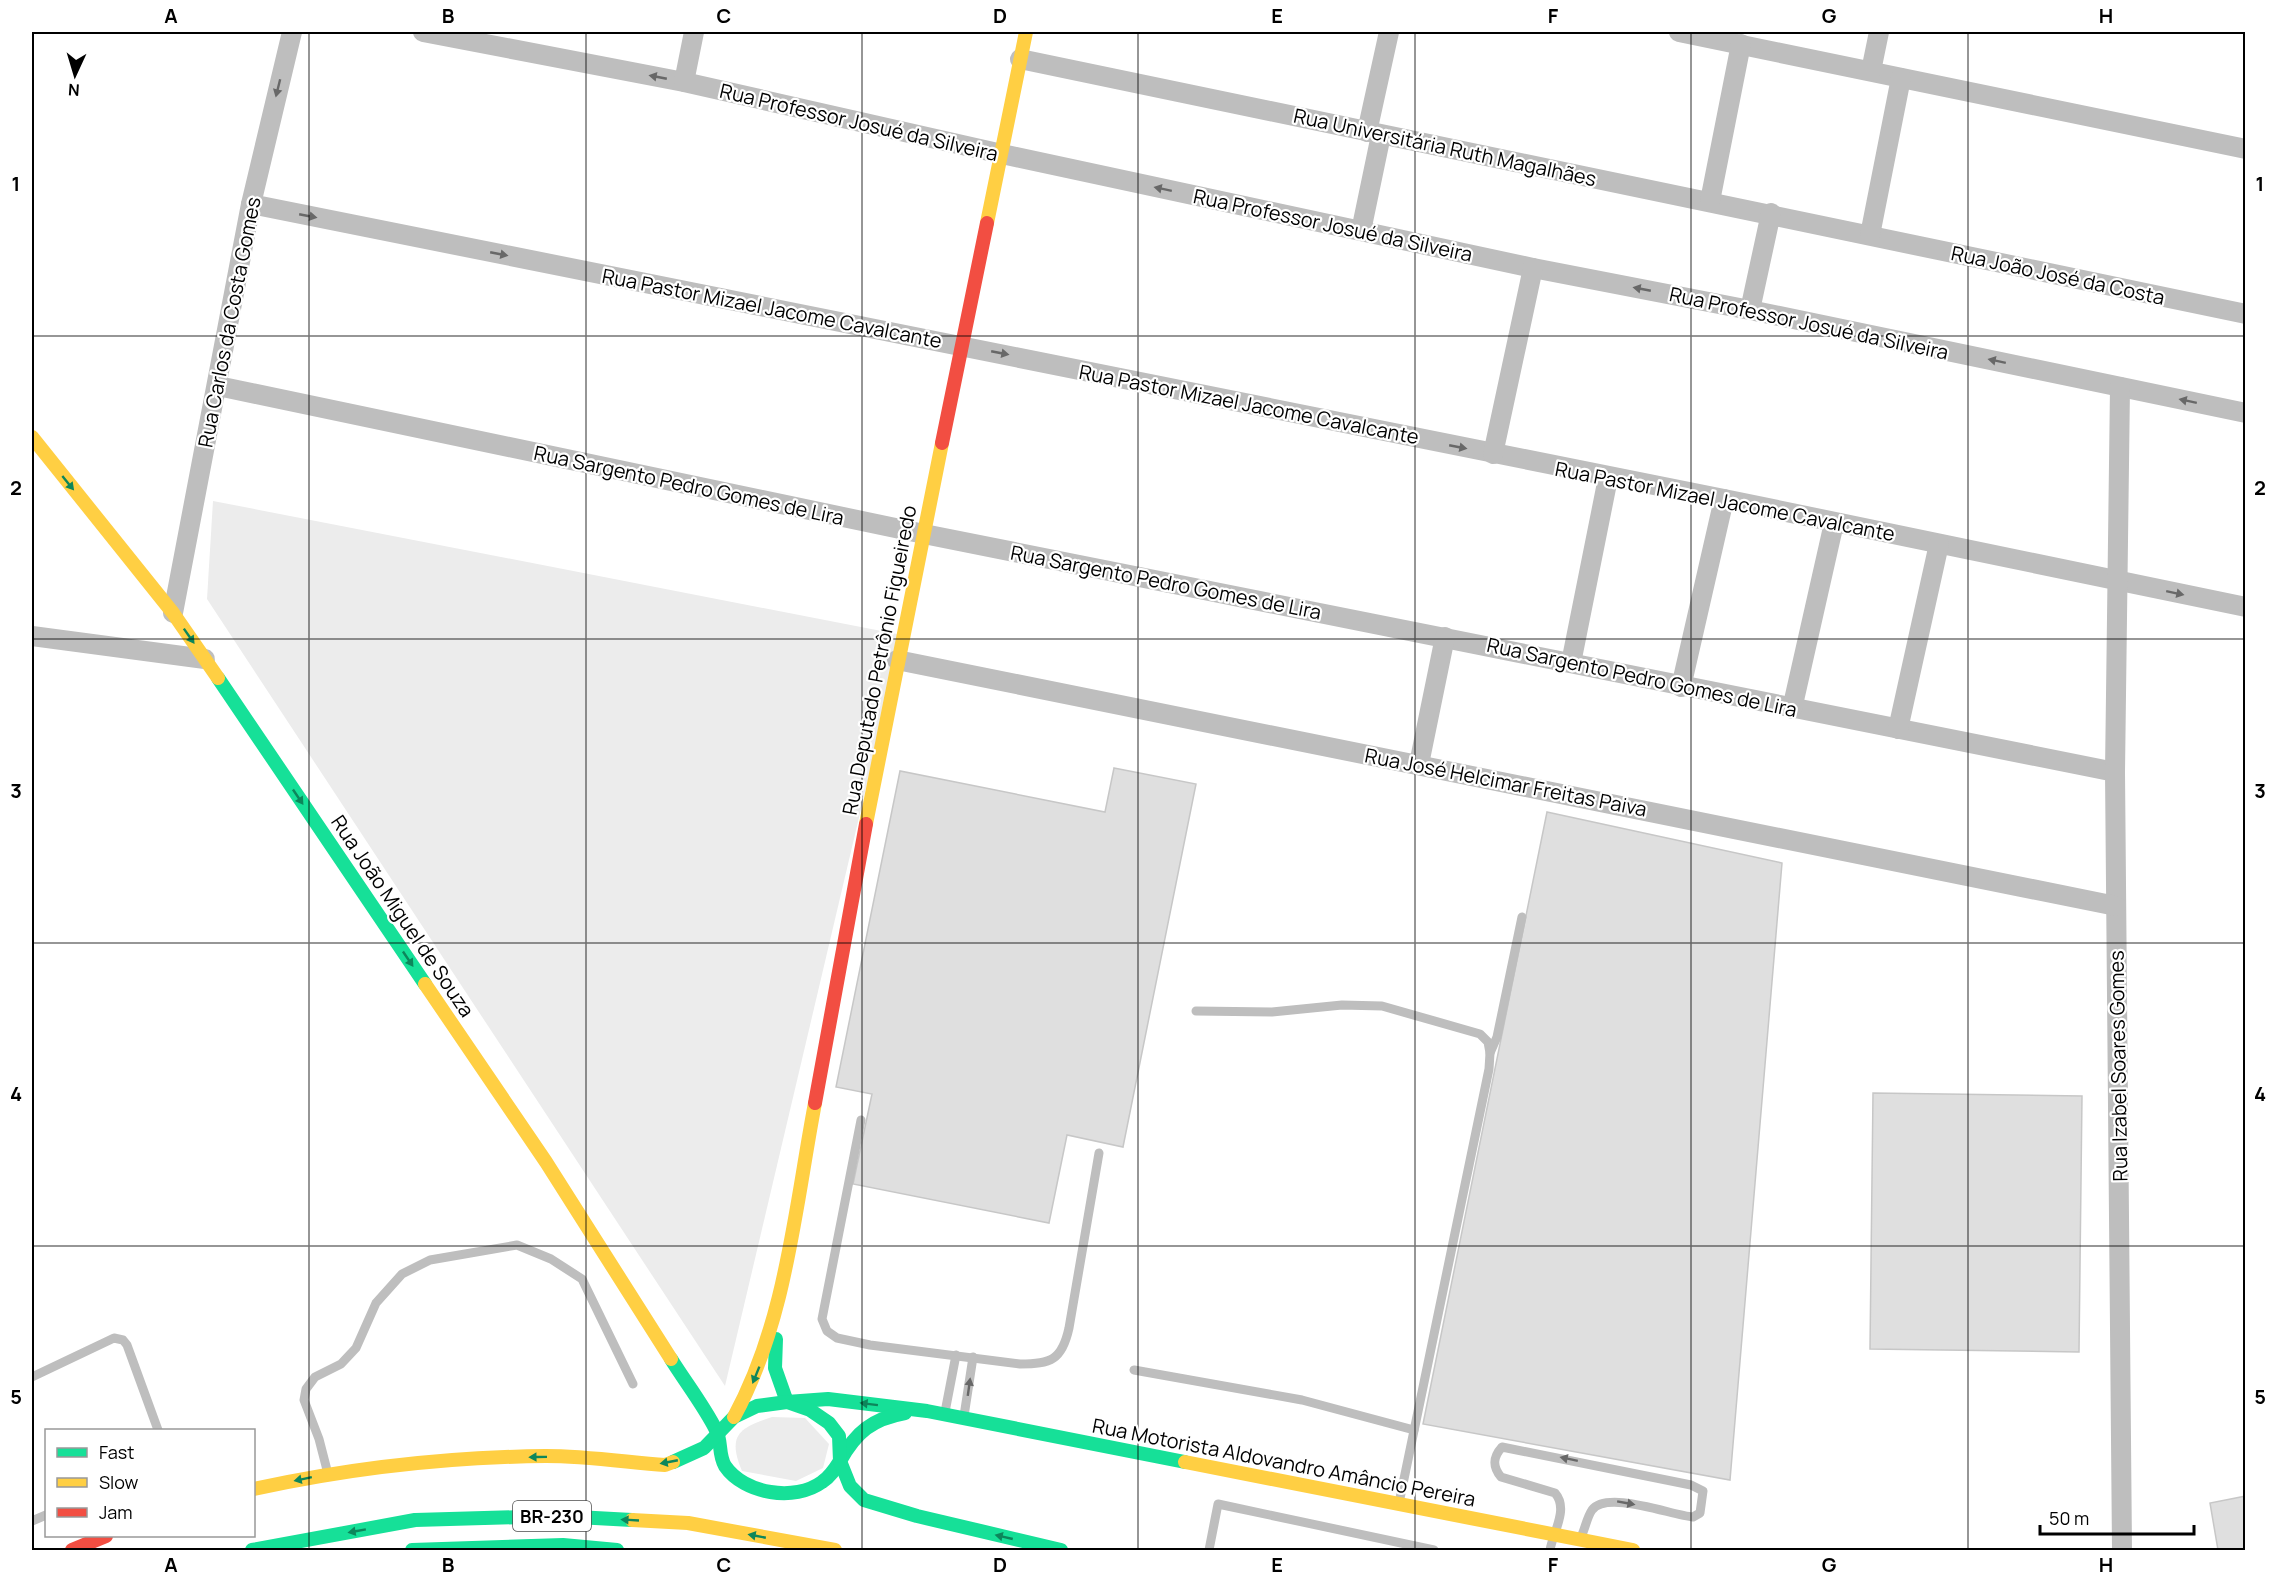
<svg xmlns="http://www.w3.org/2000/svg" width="2277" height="1582" font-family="Manrope,sans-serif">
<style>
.green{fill:#ececec}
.building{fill:#dfdfdf;stroke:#c7c7c7;stroke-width:1.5}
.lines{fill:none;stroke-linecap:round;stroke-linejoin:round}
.lane{stroke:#bebebe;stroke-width:9}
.street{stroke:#bebebe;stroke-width:20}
.fast{stroke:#16e098;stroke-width:14}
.slow{stroke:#ffcf43;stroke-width:14}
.jam{stroke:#f24e42;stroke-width:14}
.oneway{fill:#686868}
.oneway2{fill:#0d865b}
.grid{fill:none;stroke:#000;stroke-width:1.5;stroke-opacity:0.55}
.labels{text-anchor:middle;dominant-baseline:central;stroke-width:4.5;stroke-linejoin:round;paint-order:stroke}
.shield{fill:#fff;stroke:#4c4c4c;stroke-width:1.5}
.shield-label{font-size:18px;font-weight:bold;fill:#000}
.street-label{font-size:20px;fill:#000;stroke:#fff}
.neatline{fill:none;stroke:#000;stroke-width:2}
.grid-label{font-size:20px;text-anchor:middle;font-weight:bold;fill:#000}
</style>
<rect width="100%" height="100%" fill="#fff"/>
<g class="green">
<path d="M213 501 902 635 725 1386 207 599Z"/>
<path d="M772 1417 805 1418 829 1444 823 1468 796 1481 742 1471C727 1435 739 1428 772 1417Z"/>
</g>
<g class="building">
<path d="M1114 768 1196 784 1123 1147 1067 1135 1049 1223 853 1184 872 1094 836 1087 900 771 1105 812Z"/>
<path d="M1547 812 1782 863 1730 1480 1423 1424Z"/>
<path d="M1873 1093 2082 1096 2079 1352 1870 1349Z"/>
<path d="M2246 1496V1550H2218L2210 1503Z"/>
</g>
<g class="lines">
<g class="lane">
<path d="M1196 1011 1272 1012 1342 1005 1382 1006 1480 1034 1488 1042 1490 1053 1489 1069 1399 1503"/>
<path d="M1490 1053 1497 1037 1522 917"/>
<path d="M861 1120 822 1319 827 1331 837 1338 870 1345 1020 1364C1051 1364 1062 1360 1069 1328L1099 1153"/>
<path d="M1134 1370 1302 1400 1414 1430"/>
<path d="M32 1377 114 1338 123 1340 127 1345 158 1430"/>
<path d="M945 1412 956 1355"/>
<path d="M964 1416 973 1357"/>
<path d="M327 1470 319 1439 304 1400 306 1389 315 1377 341 1364 356 1348 376 1303 402 1274 430 1260 517 1245 551 1259 582 1279 633 1384"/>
<path d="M32 1521 46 1515"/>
<path d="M1209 1550 1218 1504 1434 1550"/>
<path d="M1550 1550C1553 1532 1569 1509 1555 1493L1501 1477C1492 1466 1493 1457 1502 1447L1691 1485 1703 1491 1700 1513 1693 1517C1671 1515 1607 1490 1592 1510 1587 1517 1585 1529 1581 1537"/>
</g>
<g class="street">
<path d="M423 32 684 82 1002 154 1533 268 1750 310 2246 413"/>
<path d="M1679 32 2246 149"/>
<path d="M1020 59 2246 314"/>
<path d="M1871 71 1879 32"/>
<path d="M684 82 694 32"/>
<path d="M1367 132 1389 32"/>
<path d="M1710 201 1741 44"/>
<path d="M251 204 1724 499 2246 607"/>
<path d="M1361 231 1381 135"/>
<path d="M1870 235 1901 78"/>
<path d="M1750 310 1771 213"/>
<path d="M218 386 924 534 2115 772"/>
<path d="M2120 387 2115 772 2122 1550"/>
<path d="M1493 454 1533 268"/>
<path d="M173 613 251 204 292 32"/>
<path d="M32 636 205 659"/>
<path d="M897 660 2116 906"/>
<path d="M1571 663 1608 478"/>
<path d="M1681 687 1724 499"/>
<path d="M1792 709 1834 523"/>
<path d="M1898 729 1939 544"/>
<path d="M1419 764 1445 637"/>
</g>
<g class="fast">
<path d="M218 678 425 984"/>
<path d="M776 1339 775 1368 787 1402 828 1399 927 1411 1185 1462"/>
<path d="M671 1359C686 1383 704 1406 716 1430 722 1441 718 1454 725 1466 744 1494 795 1502 822 1482 830 1477 835 1469 840 1461"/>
<path d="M840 1461C856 1432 872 1419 905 1413"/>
<path d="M673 1462 704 1448 734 1417 757 1406 787 1402 810 1410 829 1423 839 1436 840 1461 850 1486 864 1500 917 1516 1061 1550"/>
<path d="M252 1550 415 1520 558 1516 632 1520"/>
<path d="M412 1550 563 1545 617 1550"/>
</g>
<g class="slow">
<path d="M987 223 1026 32"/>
<path d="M32 437 173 613 218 678"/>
<path d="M866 824 942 443"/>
<path d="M425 984 546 1162 671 1359"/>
<path d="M734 1417C786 1322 795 1208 815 1103"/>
<path d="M1185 1462 1633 1550"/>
<path d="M254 1489C350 1468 447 1457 546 1456 585 1456 626 1462 665 1465L673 1462"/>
<path d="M632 1520 688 1523 835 1550"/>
</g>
<g class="jam">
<path d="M942 443 987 223"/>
<path d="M815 1103 866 824"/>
<path d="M72 1550 106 1536"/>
</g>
</g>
<defs><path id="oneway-solid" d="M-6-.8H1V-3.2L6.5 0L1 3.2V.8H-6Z" transform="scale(1.5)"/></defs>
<g class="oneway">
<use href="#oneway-solid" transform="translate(658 77) rotate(-169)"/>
<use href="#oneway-solid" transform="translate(278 88) rotate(104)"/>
<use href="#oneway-solid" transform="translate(1163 189) rotate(-168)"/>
<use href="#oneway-solid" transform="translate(308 216) rotate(11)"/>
<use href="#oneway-solid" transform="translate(499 254) rotate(11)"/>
<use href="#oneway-solid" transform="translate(1642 289) rotate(-169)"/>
<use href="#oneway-solid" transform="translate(1000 353) rotate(11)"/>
<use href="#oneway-solid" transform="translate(1997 361) rotate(-168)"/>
<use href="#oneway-solid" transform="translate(2188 401) rotate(-168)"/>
<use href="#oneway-solid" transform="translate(1458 447) rotate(11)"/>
<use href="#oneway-solid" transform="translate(2175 593) rotate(12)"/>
<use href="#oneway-solid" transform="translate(969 1387) rotate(-82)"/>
<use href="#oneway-solid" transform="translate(1569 1459) rotate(-168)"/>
<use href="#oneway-solid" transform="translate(1626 1503) rotate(10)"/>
</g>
<g class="oneway2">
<use href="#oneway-solid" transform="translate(68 483) rotate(51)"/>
<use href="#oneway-solid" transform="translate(189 636) rotate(55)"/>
<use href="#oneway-solid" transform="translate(298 797) rotate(56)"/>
<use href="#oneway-solid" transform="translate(408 959) rotate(56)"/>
<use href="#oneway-solid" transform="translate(756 1375) rotate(112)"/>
<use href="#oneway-solid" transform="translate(869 1404) rotate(-173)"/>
<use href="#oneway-solid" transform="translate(538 1457) rotate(179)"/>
<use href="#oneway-solid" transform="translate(669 1462) rotate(169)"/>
<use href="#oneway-solid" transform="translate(303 1479) rotate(168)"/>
<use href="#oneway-solid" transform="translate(630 1520) rotate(-177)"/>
<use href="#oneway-solid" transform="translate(357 1531) rotate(170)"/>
<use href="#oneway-solid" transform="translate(757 1536) rotate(-169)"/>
<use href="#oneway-solid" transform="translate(1004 1537) rotate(-167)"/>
</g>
<path class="grid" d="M309 32V1550M586 32V1550M862 32V1550M1138 32V1550M1415 32V1550M1691 32V1550M1968 32V1550M32 336H2246M32 639H2246M32 943H2246M32 1246H2246"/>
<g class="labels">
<rect class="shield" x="513" y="1501" width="78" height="30" rx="4.5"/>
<g class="shield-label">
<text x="552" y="1516">BR-230</text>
</g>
<g class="street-label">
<text transform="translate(859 122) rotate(13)">Rua Professor Josué da Silveira</text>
<text transform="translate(1445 147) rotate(12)">Rua Universitária Ruth Magalhães</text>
<text transform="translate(1333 225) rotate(12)">Rua Professor Josué da Silveira</text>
<text transform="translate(2058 275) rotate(12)">Rua João José da Costa</text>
<text transform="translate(772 308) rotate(11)">Rua Pastor Mizael Jacome Cavalcante</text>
<text transform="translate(229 322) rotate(-79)">Rua Carlos da Costa Gomes</text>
<text transform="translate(1809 323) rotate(12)">Rua Professor Josué da Silveira</text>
<text transform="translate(1249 404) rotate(11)">Rua Pastor Mizael Jacome Cavalcante</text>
<text transform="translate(689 485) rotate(12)">Rua Sargento Pedro Gomes de Lira</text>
<text transform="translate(1725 501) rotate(11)">Rua Pastor Mizael Jacome Cavalcante</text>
<text transform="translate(1166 582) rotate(11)">Rua Sargento Pedro Gomes de Lira</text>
<text transform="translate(879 660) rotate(-79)">Rua Deputado Petrônio Figueiredo</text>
<text transform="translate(1642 677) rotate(12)">Rua Sargento Pedro Gomes de Lira</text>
<text transform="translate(1506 782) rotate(11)">Rua José Helcimar Freitas Paiva</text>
<text transform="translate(403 916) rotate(56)">Rua João Miguel de Souza</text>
<text transform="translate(2118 1066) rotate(-91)">Rua Izabel Soares Gomes</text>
<text transform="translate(1284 1462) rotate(11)">Rua Motorista Aldovandro Amâncio Pereira</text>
</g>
</g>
<rect width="2277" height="1582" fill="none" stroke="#ffffff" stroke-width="66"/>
<rect x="45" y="1429" width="210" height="108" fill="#ffffff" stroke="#999999" stroke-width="1.5"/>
<rect x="57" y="1448" width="30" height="9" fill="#16e098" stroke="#999999" stroke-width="1.5"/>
<text x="99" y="1459" font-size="18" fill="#000000">Fast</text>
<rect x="57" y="1478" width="30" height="9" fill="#ffcf43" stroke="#999999" stroke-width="1.5"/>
<text x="99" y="1489" font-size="18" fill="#000000">Slow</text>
<rect x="57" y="1508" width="30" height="9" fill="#f24e42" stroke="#999999" stroke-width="1.5"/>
<text x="99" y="1519" font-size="18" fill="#000000">Jam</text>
<g transform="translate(75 75) rotate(184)" stroke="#ffffff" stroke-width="4.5" paint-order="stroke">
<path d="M0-4.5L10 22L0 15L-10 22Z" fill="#000000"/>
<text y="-9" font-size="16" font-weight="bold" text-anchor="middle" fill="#000000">N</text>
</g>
<path d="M2040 1525v9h154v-9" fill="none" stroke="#000000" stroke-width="3"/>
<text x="2049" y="1525" font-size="18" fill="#000000" stroke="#ffffff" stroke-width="4.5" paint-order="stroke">50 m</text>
<rect x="33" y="33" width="2211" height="1516" class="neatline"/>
<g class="grid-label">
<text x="171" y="23">A</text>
<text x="448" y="23">B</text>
<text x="724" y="23">C</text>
<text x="1000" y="23">D</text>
<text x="1277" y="23">E</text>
<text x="1553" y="23">F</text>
<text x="1829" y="23">G</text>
<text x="2106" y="23">H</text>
<text x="16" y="191">1</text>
<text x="2260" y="191">1</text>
<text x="16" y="495">2</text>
<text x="2260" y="495">2</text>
<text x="16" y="798">3</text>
<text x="2260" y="798">3</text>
<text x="16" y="1101">4</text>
<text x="2260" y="1101">4</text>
<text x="16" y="1404">5</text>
<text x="2260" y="1404">5</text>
<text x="171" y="1572">A</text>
<text x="448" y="1572">B</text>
<text x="724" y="1572">C</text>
<text x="1000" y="1572">D</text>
<text x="1277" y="1572">E</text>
<text x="1553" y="1572">F</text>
<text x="1829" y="1572">G</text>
<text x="2106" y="1572">H</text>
</g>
</svg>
